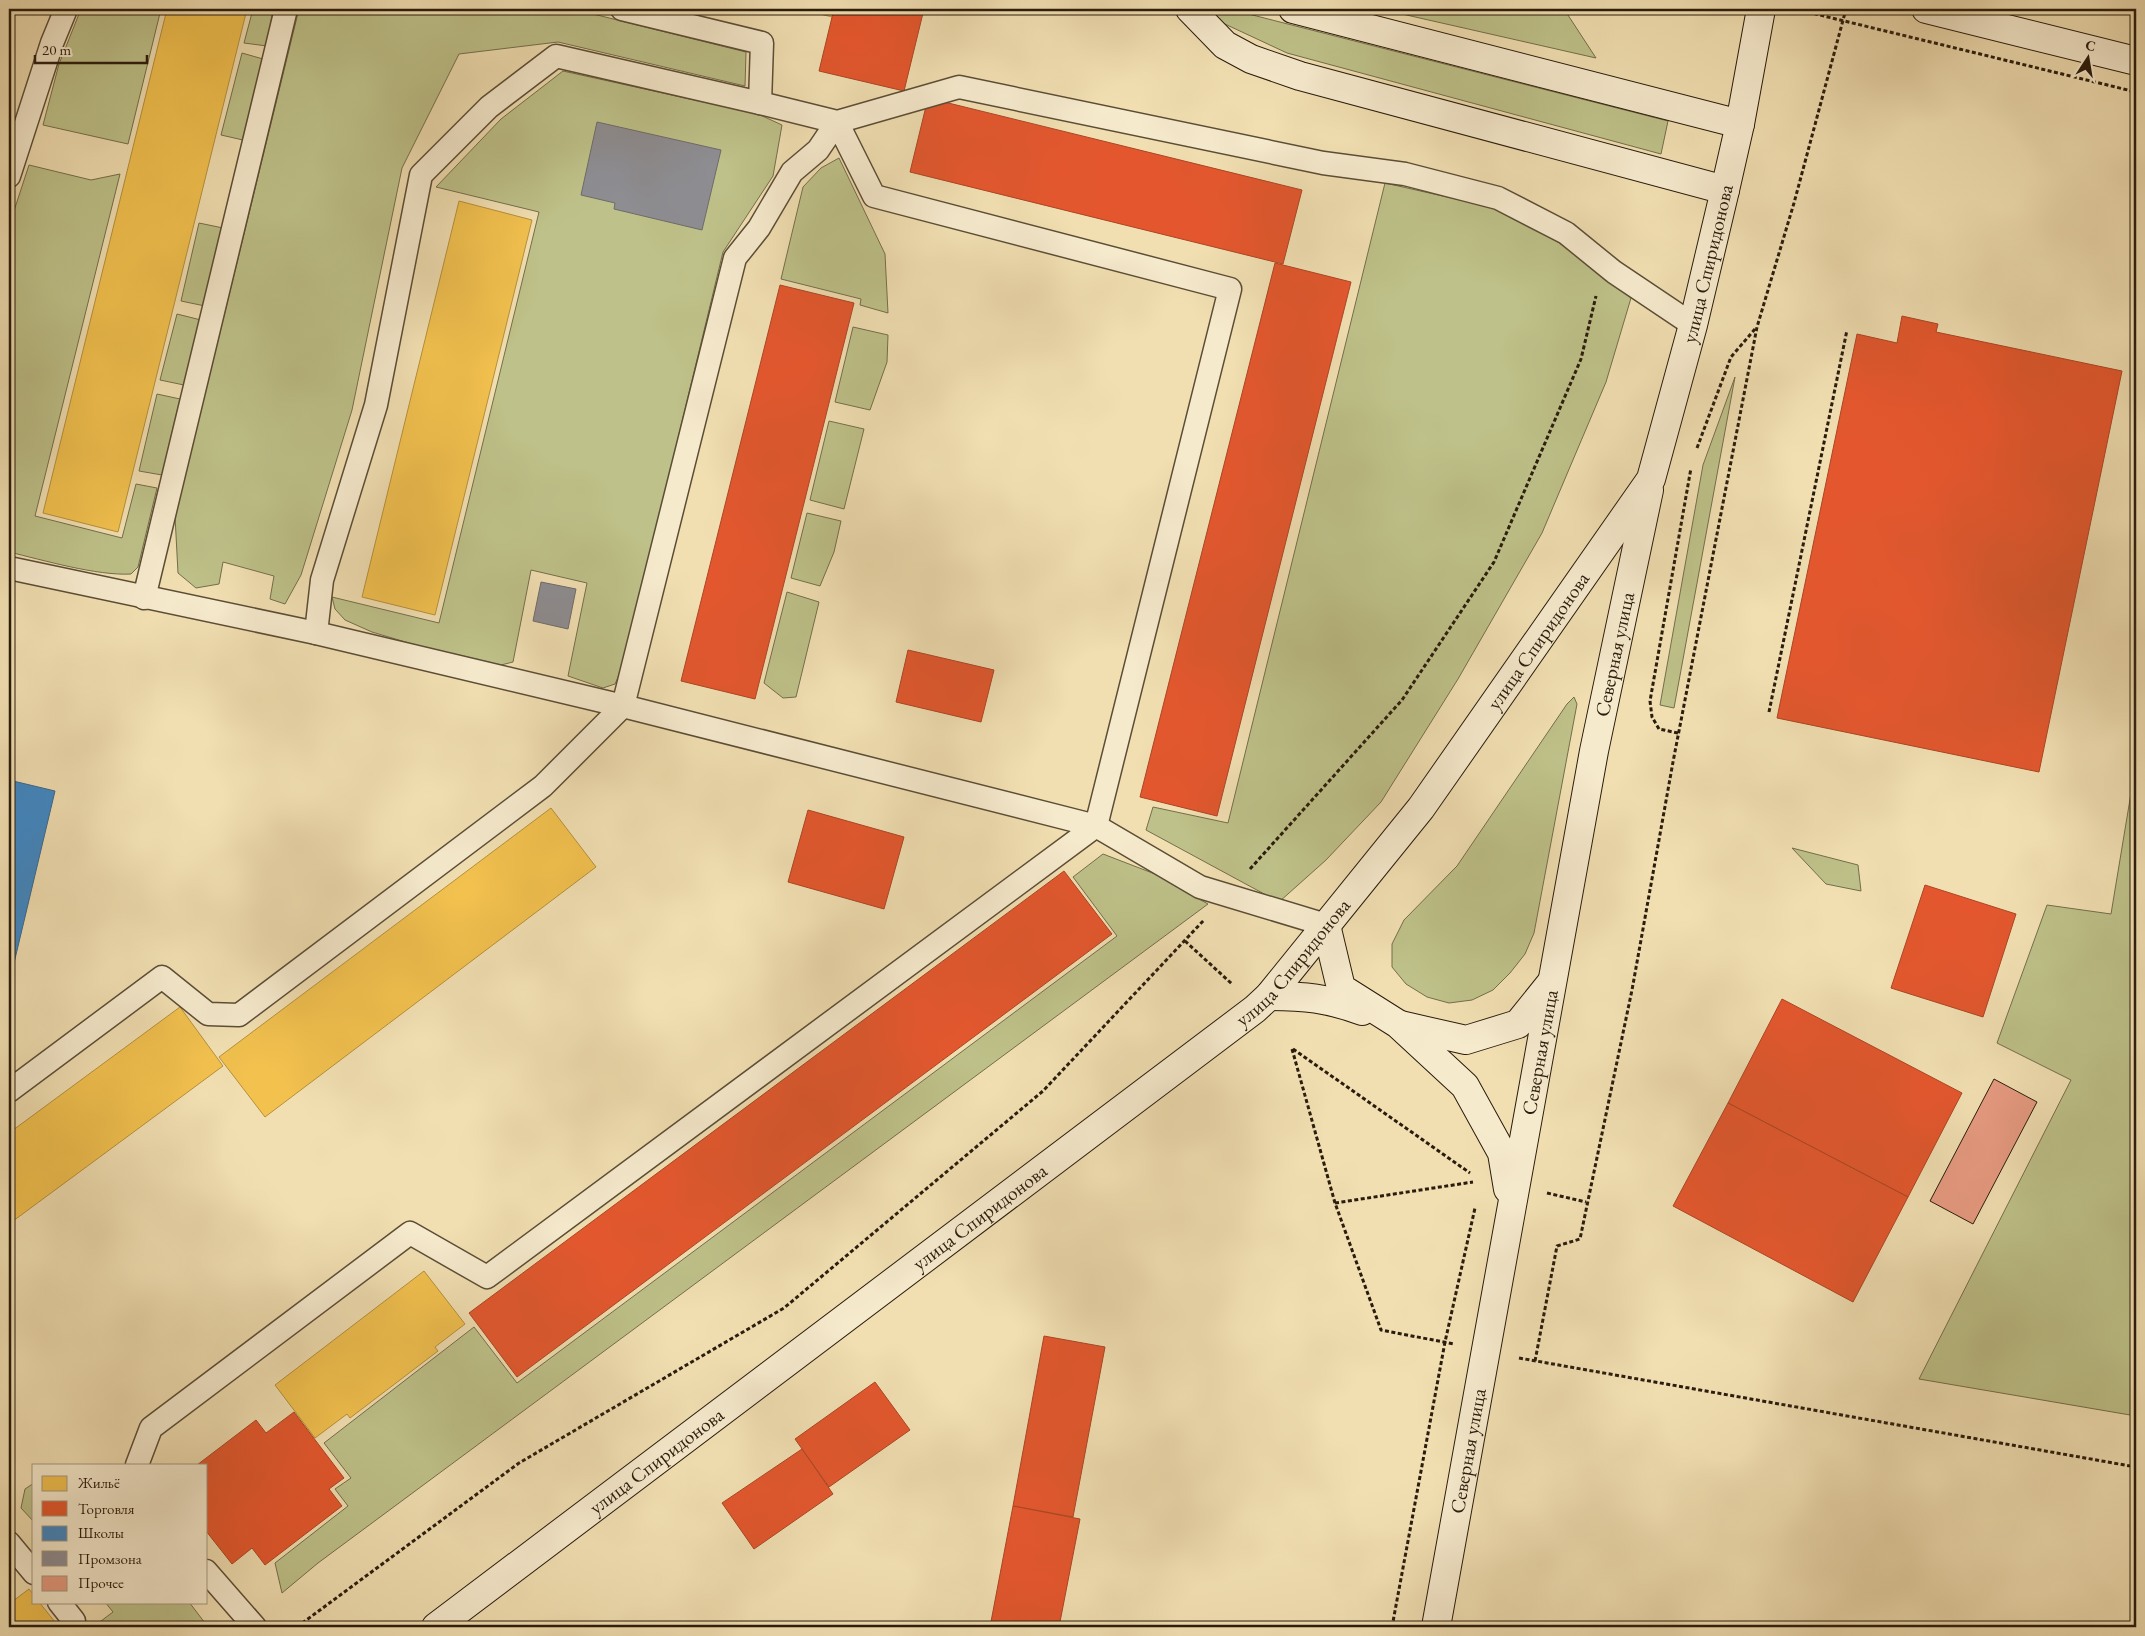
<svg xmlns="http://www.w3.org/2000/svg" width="2145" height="1636" font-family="'EB Garamond',serif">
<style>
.green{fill:#bec189;stroke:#746e4b}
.homes{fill:#f2c14e;stroke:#b6903a}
.shops{fill:#e4572e;stroke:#ac4524}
.schools{fill:#3f88c5;stroke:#39688e}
.industry{fill:#8d8d92;stroke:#6f6b6a}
.building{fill:#e79b82;stroke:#2a1c0d}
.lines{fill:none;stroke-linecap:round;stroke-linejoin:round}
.lane-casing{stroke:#5c4d36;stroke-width:25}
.secondary-casing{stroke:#2a1c0d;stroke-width:30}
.path{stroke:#2a1c0d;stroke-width:3;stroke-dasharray:4 2.5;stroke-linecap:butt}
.lane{stroke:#f6eacd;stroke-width:22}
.secondary{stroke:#f6eacd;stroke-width:28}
.path-bridge{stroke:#2a1c0d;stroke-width:3;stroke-dasharray:4 2.5;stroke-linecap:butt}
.labels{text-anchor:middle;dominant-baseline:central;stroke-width:5;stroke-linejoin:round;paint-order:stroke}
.street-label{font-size:20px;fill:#2a1c0d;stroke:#f6eacd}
</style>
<rect width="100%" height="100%" fill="#f1dfb2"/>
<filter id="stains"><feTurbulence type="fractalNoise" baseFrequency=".004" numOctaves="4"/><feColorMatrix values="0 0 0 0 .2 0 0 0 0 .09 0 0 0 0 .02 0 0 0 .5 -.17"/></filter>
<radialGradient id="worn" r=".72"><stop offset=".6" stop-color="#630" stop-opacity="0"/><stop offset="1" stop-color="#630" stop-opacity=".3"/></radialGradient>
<g class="green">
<path d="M81 9H161L128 144 43 125 59 64Z"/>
<path d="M253 9H273L267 46 244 43Z"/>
<path d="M299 9H573L746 52 745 86 558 42 459 54 402 168 352 410 301 575 285 604 270 599 274 576 223 562 219 584 196 588 178 573 175 516Z"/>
<path d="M1203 9H1229L1668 121 1661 154 1287 53 1212 18Z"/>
<path d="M1380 9H1564L1596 58Z"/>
<path d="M242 53 263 59 243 140 221 135Z"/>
<path d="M563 71 758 114 782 125 773 176 723 252 623 666 615 684 603 688 568 676 587 583 531 570 513 662 501 665 412 644 372 632 345 620 335 609 332 597 439 623 539 212 436 187 501 119Z"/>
<path d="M839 158 885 254 888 313 860 305 861 299 781 279 803 187 821 168Z"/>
<path d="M29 165 91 180 120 174 35 516 122 538 136 484 157 488 138 567 131 574C97 576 43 560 9 552V226Z"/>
<path d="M1385 183 1500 209 1568 248 1631 298 1606 382 1542 533 1458 679 1381 802 1326 860 1279 902 1146 830 1153 807 1228 823Z"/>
<path d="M199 223 223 228 205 306 181 301Z"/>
<path d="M177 314 201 320 184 385 160 380Z"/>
<path d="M853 327 888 335 887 362 870 410 835 402Z"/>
<path d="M1735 377 1674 708 1660 705 1703 465Z"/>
<path d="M157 394 180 399 162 475 139 471Z"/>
<path d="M829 421 864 429 844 509 810 500Z"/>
<path d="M807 513 841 521 834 552 820 586 791 578Z"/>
<path d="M787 592 819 602 796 697 783 698 764 683Z"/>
<path d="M1574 697 1577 704 1534 933 1525 954 1510 973 1493 990 1472 1000 1449 1003 1427 997 1406 984 1392 967V944L1404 920 1457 866 1567 704Z"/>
<path d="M2136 763V1416L1919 1379 2071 1080 1997 1043 2047 905 2111 914Z"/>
<path d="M1792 848 1858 865 1861 891 1826 884Z"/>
<path d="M1103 854 1155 874 1208 904 318 1563 282 1593 275 1563 348 1506 335 1489 351 1478 324 1443 474 1327 517 1383 1117 936 1073 877Z"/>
<path d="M34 1483V1522L21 1508 25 1489Z"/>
<path d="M105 1602H189L208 1627H93L113 1612Z"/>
</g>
<g class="homes">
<path d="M167 9H247L118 532 43 513Z"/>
<path d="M800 9H834L832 17Z"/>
<path d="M459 201 532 220 435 615 362 597Z"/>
<path d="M551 808 596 867 265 1117 219 1057Z"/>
<path d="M180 1007 223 1066 9 1224V1133Z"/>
<path d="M424 1271 465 1324 435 1347 438 1351 350 1418 347 1414 315 1438 275 1385Z"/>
<path d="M29 1589 34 1595V1602H39L59 1627H9V1604Z"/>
</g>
<g class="shops">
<path d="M834 9H924L904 91 819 71Z"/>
<path d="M928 98 1302 190 1283 264 910 172Z"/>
<path d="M1275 263 1351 282 1217 816 1140 797Z"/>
<path d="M780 285 854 303 755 699 681 681Z"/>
<path d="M1902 316 1938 324 1936 332 2122 371 2039 772 1777 718 1857 334 1897 343Z"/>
<path d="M908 650 994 670 981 722 896 702Z"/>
<path d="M808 810 904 837 884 909 788 882Z"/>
<path d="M1064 871 1112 934 517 1377 469 1313Z"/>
<path d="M1925 885 2016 914 1983 1017 1891 988Z"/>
<path d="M1782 999 1962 1093 1908 1197 1728 1103Z"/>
<path d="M1728 1103 1908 1197 1853 1302 1673 1206Z"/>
<path d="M1044 1336 1105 1347 1073 1517 1013 1506Z"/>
<path d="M875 1382 910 1430 829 1487 795 1439Z"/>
<path d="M294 1412 344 1478 329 1489 342 1506 265 1565 252 1548 232 1564 206 1531V1465H197L256 1420 266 1433Z"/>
<path d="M802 1449 833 1494 754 1549 722 1503Z"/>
<path d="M1013 1506 1080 1519 1059 1627H990Z"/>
<path d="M967 1623 968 1627H917Z"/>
</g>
<path class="schools" d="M9 780 55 791 9 984Z"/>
<g class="industry">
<path d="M597 122 721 150 702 230 614 209 615 203 581 195Z"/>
<path d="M541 582 576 589 568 629 533 621Z"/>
</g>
<path class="building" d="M1994 1079 2037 1102 1973 1224 1930 1201Z"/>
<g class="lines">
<g class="lane-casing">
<g id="lane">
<path d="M622 9 762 43 760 103 837 122 959 87 1323 163 1405 174 1498 198 1566 233 1614 272 1693 325"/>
<path d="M9 176 52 43 66 9"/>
<path d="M9 568 316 633 623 706 1096 826 1200 887 1326 925"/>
<path d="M144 598 286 9"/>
<path d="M316 633 322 580 376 405 421 175 489 107 556 56 760 103"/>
<path d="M9 1091 162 977 208 1014 239 1015 543 786 623 706 735 258 759 228 792 172 818 150 837 122 874 196 1230 289 1096 826 487 1277 410 1233 151 1428 137 1465"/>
<path d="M9 1543 34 1573"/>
<path d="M206 1571 255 1627"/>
<path d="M59 1602 74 1621"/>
</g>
</g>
<g class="secondary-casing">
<g id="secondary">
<path d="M1190 9 1225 45 1251 59 1300 76 1725 190"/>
<path d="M1293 9 1740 124"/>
<path d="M1926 9 2136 61"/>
<path d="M1326 925 1341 988 1398 1024 1465 1086 1502 1153 1508 1189"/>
<path d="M1269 996C1305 996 1327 998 1362 1011"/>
<path d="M1400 1025 1466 1040 1518 1024 1551 983"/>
<path id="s1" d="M436 1627 1255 1009 1269 996 1421 808 1651 479 1693 325 1725 190 1740 124 1761 9"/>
<path id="s2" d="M1436 1627 1594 751 1649 490"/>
</g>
</g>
<g class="path">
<path d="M1697 448 1731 357 1755 329"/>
<path d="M1769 712 1847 330"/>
<path d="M1678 733 1659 729 1652 717 1650 701 1691 468"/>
<path d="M1250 869 1402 700 1494 562 1581 359 1596 296"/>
<path d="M1185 941 1232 984"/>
<path d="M1292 1049 1335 1203 1381 1330 1454 1344"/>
<path d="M1293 1049 1470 1173"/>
<path d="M1547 1193 1586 1202"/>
<path d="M1335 1203 1473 1182"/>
<path d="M1519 1358 2136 1467"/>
<path d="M1535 1361 1557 1246 1580 1239 1632 990 1673 762 1757 327 1794 203 1846 9"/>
<path d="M297 1627 519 1463 784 1308 1043 1091 1204 920"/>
<path d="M1392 1627 1445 1342 1475 1208"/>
</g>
<use href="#lane" class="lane"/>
<use href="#secondary" class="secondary"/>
<path class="path-bridge" d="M1795 9 2136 92"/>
</g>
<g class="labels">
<g class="street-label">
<text stroke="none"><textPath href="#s1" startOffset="1911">улица Спиридонова</textPath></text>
<text stroke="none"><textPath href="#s1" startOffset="1491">улица Спиридонова</textPath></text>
<text stroke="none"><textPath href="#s2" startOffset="989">Северная улица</textPath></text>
<text stroke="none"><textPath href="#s1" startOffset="1086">улица Спиридонова</textPath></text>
<text stroke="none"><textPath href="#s2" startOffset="584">Северная улица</textPath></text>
<text stroke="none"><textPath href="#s1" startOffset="681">улица Спиридонова</textPath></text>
<text stroke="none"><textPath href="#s2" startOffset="179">Северная улица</textPath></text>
<text stroke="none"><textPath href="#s1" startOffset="276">улица Спиридонова</textPath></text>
</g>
</g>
<rect width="2145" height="1636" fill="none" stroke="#f1dfb2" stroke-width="30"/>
<rect x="10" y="10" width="2125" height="1616" fill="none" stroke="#2a1c0d" stroke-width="2.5"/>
<rect x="15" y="15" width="2115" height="1606" fill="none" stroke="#2a1c0d"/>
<rect x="32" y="1464" width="175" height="140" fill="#f6eacd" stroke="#a49880"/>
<rect x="42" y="1476" width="25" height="15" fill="#f2c14e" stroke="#a49880"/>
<text x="78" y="1488" font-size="15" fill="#2a1c0d">Жильё</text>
<rect x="42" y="1501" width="25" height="15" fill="#e4572e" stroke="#a49880"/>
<text x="78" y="1514" font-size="15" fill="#2a1c0d">Торговля</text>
<rect x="42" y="1526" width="25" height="15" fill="#3f88c5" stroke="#a49880"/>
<text x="78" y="1538" font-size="15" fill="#2a1c0d">Школы</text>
<rect x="42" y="1551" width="25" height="15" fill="#8d8d92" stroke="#a49880"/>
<text x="78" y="1564" font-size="15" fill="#2a1c0d">Промзона</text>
<rect x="42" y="1576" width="25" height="15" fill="#e79b82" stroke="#a49880"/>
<text x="78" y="1588" font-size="15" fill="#2a1c0d">Прочее</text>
<g transform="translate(2088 58) rotate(12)" stroke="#f6eacd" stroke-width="4" paint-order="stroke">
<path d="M0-4L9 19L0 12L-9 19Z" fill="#2a1c0d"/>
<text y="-8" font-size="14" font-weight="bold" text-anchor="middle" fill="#2a1c0d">С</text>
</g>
<path d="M35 55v8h112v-8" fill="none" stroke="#2a1c0d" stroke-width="2.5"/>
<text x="42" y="55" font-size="15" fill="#2a1c0d" stroke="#f6eacd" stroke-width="4" paint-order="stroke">20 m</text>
<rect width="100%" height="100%" filter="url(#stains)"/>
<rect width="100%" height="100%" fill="url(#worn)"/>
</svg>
